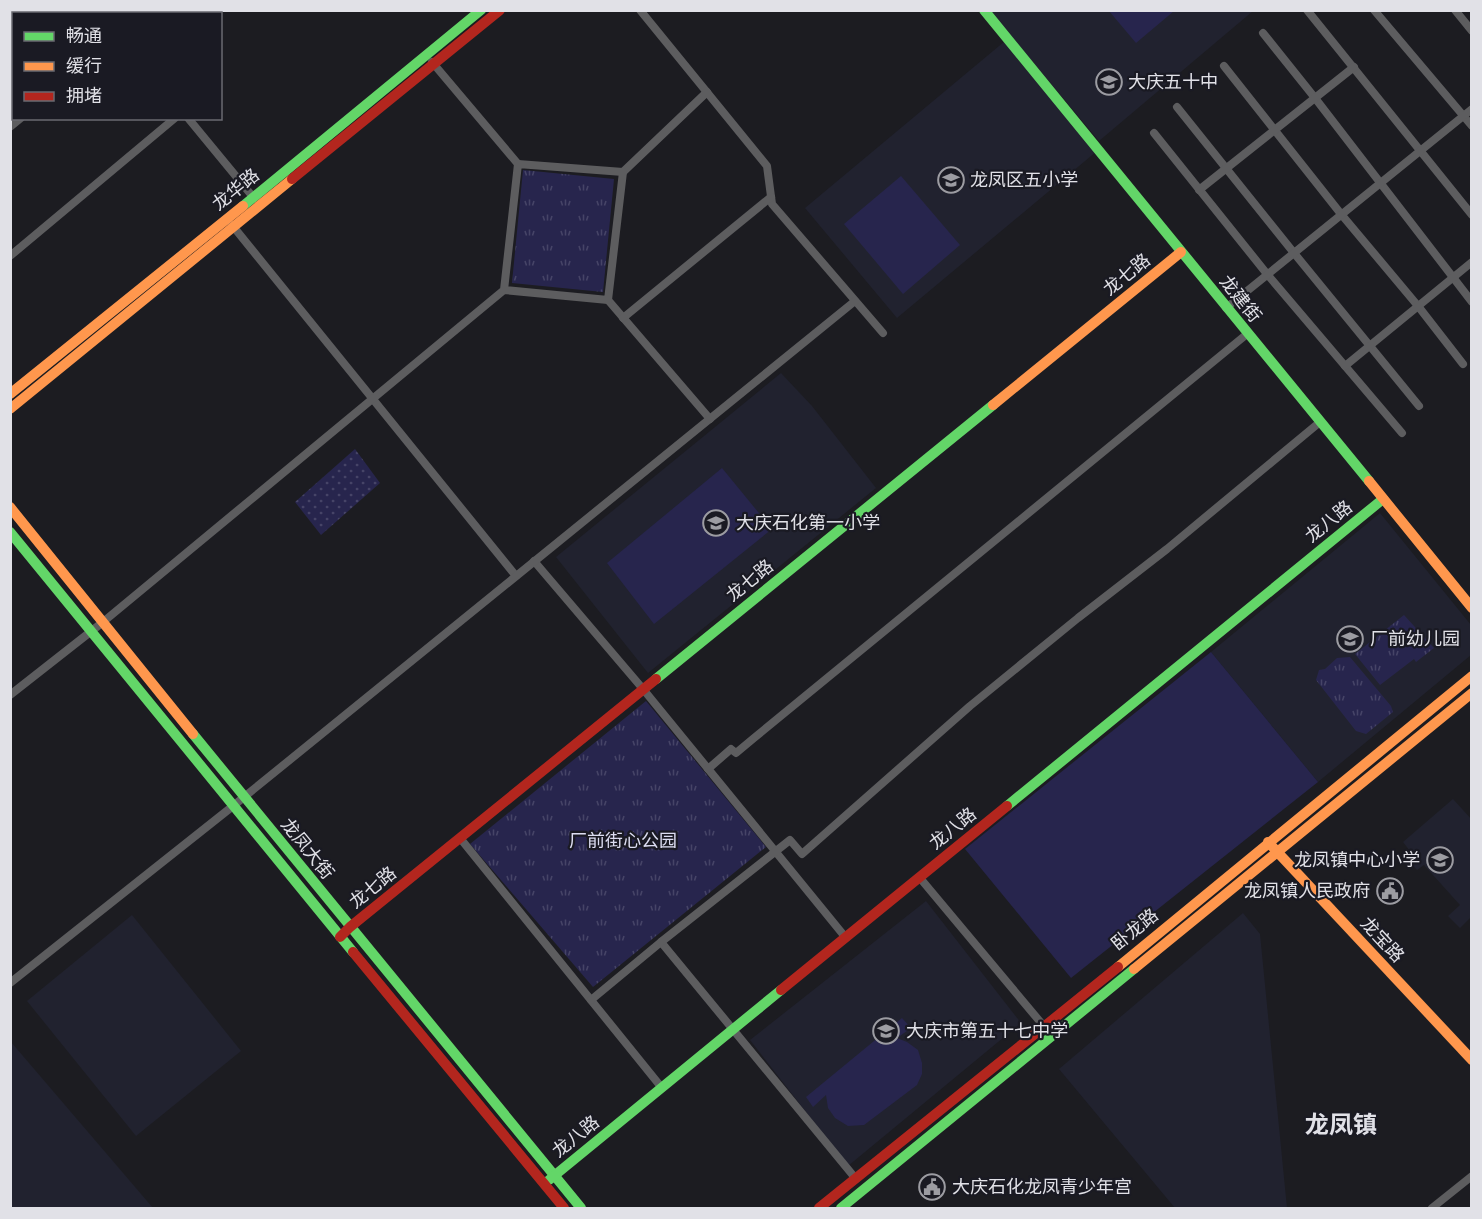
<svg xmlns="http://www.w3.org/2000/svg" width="1482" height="1219" font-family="'Sofia Sans Condensed','Noto Sans SC',sans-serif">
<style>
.built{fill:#21222f}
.grass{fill:url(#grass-tufts)}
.garden{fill:url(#garden-dots)}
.pitch{fill:#27254d}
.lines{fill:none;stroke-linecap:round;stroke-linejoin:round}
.street{stroke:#5d5d5f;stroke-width:8}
.fast{stroke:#63d668;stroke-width:10}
.slow{stroke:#ff974d;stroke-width:10}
.jam{stroke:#b3261e;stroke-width:10}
.labels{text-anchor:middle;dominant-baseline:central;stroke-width:4.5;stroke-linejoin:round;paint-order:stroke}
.poi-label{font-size:18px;fill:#e1e1e7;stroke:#1a1a23;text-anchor:start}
.street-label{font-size:18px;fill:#e1e1e7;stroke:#1a1a23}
.park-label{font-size:18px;fill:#dcddf1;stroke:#1a1a23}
.district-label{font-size:24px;font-weight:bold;fill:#e1e1e7;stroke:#1a1a23}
</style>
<defs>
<pattern id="grass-tufts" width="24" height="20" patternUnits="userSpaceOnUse" patternTransform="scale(1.5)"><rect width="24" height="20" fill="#27254d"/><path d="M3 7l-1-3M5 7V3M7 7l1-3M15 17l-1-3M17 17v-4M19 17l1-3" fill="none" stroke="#464467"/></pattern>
<pattern id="garden-dots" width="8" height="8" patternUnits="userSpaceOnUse" patternTransform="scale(1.5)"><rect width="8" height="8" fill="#27254d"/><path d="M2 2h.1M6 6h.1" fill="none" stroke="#464467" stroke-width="1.8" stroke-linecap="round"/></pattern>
</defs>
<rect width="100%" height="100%" fill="#1c1c21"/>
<g class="built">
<path d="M990 11H1253L1099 141Z"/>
<path d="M1005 41 1097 151 897 318 805 208Z"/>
<path d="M781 373 812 406 876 488 648 673 556 557Z"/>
<path d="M1380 513 1471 625V655L1318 782 1211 652Z"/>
<path d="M1453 799 1472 820 1471 917 1460 928 1448 916 1460 905 1424 865 1417 870 1404 856 1410 851 1403 842Z"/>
<path d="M926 901 1021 1023 848 1166 750 1040Z"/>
<path d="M1243 913 1260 934 1287 1208H1175L1059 1069Z"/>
<path d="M132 915 241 1051 136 1136 27 1001Z"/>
<path d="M11 1042 153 1208H11Z"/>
</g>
<g class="grass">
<path d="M523 170 614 179 603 292 512 283Z"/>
<path d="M1404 615 1434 648 1416 662 1414 659 1380 685 1355 654Z"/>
<path d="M1350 657 1391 706 1393 712 1366 734 1356 731 1316 680 1319 670 1325 669 1337 658Z"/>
<path d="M646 701 766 847 593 987 470 844Z"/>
</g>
<path class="garden" d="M355 449 380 483 321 535 295 502Z"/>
<g class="pitch">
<path d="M1109 11H1174L1136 43Z"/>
<path d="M901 176 960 245 903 294 844 224Z"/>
<path d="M722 468 772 529 654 624 607 563Z"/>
<path d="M1211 652 1318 782 1071 978 965 849Z"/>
<path d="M902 1018 911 1028 897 1038 907 1042 918 1050 922 1063V1074L917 1085 864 1125 848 1126 835 1118 828 1108 826 1095 813 1107 806 1097Z"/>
</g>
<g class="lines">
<g class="street">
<path d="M84 10 87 14"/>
<path d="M640 10 767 166 772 204 883 333"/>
<path d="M1307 10 1472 215"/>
<path d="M1374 10 1472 126"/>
<path d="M1455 10 1472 31"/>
<path d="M92 14 96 10"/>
<path d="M1263 33 1315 98 1472 302"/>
<path d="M432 62 518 164"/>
<path d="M1224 66 1341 214 1418 306 1463 364"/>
<path d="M1177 107 1294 253 1419 406"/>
<path d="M188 118 253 197"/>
<path d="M10 127 21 118"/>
<path d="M1154 133 1267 274 1402 433"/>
<path d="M623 172 707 92"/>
<path d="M1199 190 1354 67"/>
<path d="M232 225 516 576"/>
<path d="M10 256 175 118"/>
<path d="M608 300 710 419"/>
<path d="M1226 308 1472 109"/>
<path d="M623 318 771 197"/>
<path d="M1345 366 1472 262"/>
<path d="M534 561 643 689 846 938"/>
<path d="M10 695 103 622 504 290 518 164 623 172 608 300 504 290"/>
<path d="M708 769 731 749 736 753 754 738 1247 334"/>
<path d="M460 838 662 1088"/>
<path d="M920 878 1047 1030"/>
<path d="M661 942 856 1179"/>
<path d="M10 983 233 806 855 301"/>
<path d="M591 1000 661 942 790 840 802 854 970 706 1078 618 1167 549 1320 422"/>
<path d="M1432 1208 1472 1176"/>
</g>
<g class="fast">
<path d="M984 10 1369 481"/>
<path d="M243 206 481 10"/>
<path d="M10 532 353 952"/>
<path d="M656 679 993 405"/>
<path d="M193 734 581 1208"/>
<path d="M1007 806 1383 499"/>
<path d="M549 1180 781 990"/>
<path d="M841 1208 1134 969"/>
</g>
<g class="slow">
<path d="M10 394 243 206"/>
<path d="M993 405 1181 252"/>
<path d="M10 409 292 179"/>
<path d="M1369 481 1472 608"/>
<path d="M10 507 193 734"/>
<path d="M1268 842 1472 1060"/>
<path d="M1118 967 1472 676"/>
<path d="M1134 969 1472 693"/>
</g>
<g class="jam">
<path d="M292 179 500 10"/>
<path d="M340 937 350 927 656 679"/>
<path d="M353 952 564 1208"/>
<path d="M781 990 1007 806"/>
<path d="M819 1208 1118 967"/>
</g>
</g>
<defs>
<g id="school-ring" transform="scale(1.35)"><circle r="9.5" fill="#1a1a23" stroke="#9c9ca2" stroke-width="1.5"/><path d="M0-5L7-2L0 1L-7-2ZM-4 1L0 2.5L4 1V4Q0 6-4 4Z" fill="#9c9ca2"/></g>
<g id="civic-ring" transform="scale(1.35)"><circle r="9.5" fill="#1a1a23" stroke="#9c9ca2" stroke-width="1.5"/><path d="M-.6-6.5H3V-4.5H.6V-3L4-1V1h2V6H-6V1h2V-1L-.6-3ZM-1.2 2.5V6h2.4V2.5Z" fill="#9c9ca2"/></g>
</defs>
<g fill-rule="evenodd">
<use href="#school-ring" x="1109" y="82"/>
<use href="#school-ring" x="951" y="180"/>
<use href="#school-ring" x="716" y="523"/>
<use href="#school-ring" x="1350" y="639"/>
<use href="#school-ring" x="1440" y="860"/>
<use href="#civic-ring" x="1390" y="891"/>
<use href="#school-ring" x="886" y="1031"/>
<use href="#civic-ring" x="932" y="1187"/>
</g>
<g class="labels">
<g class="poi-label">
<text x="1128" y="82">大庆五十中</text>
<text x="970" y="180">龙凤区五小学</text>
<text x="736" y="523">大庆石化第一小学</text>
<text x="1370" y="639">厂前幼儿园</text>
<text x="1420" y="860" text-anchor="end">龙凤镇中心小学</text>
<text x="1370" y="891" text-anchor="end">龙凤镇人民政府</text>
<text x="906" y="1031">大庆市第五十七中学</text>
<text x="952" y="1187">大庆石化龙凤青少年宫</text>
</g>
<g class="street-label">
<text transform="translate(236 190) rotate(-39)">龙华路</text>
<text transform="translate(1127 275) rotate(-39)">龙七路</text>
<text transform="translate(1240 299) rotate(51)">龙建街</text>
<text transform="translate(1329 522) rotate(-39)">龙八路</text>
<text transform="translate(750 581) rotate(-39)">龙七路</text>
<text transform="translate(953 829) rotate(-39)">龙八路</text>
<text transform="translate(307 849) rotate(51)">龙凤大街</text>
<text transform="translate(373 888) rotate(-39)">龙七路</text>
<text transform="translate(1135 930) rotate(-39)">卧龙路</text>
<text transform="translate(1382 940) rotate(47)">龙宝路</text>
<text transform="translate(576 1137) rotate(-39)">龙八路</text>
</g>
<g class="park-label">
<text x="623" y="841">厂前街心公园</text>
</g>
<g class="district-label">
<text x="1341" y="1125">龙凤镇</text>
</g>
</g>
<rect width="1482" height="1219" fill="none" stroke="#e1e1e7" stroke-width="24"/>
<rect x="12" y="12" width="210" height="108" fill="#1a1a23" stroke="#6a6a71" stroke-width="1.5"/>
<rect x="24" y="32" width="30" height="9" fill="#63d668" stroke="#6a6a71" stroke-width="1.5"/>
<text x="66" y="42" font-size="18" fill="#e1e1e7">畅通</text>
<rect x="24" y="62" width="30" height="9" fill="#ff974d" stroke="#6a6a71" stroke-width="1.5"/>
<text x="66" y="72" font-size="18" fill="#e1e1e7">缓行</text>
<rect x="24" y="92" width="30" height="9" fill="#b3261e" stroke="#6a6a71" stroke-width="1.5"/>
<text x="66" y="102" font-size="18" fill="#e1e1e7">拥堵</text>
</svg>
